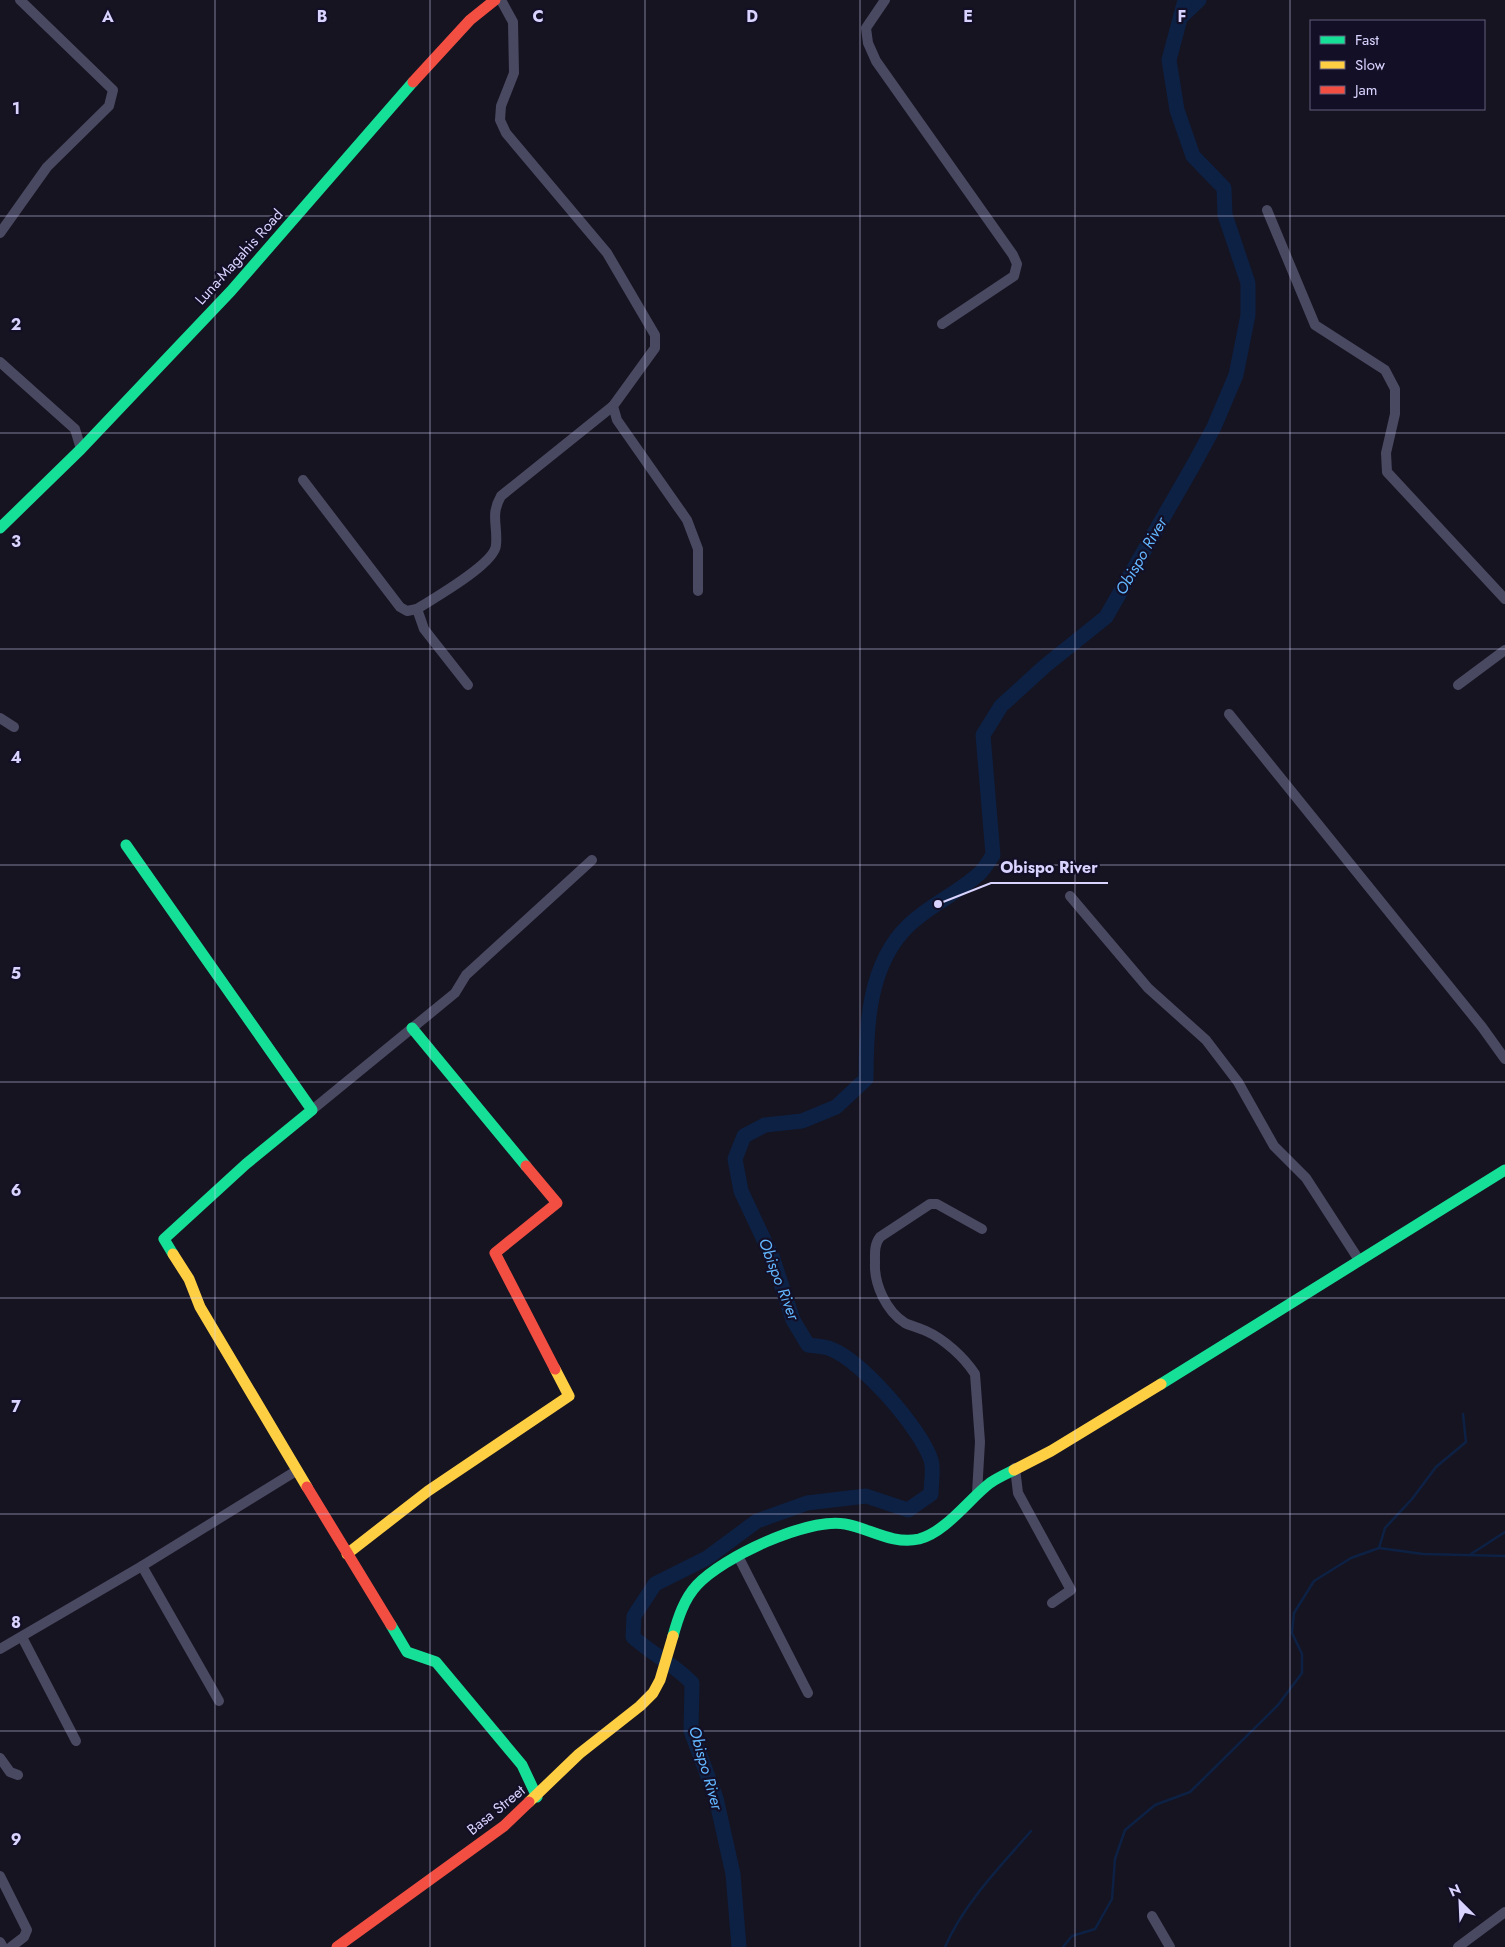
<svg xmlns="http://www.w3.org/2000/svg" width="1505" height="1947" font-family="Jost,sans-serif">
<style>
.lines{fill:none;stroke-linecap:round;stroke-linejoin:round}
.stream{stroke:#0d2144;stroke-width:2.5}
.river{stroke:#0d2144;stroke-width:15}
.street{stroke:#4a4962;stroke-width:10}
.fast{stroke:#16e098;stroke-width:11}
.slow{stroke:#ffcf43;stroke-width:11}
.jam{stroke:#f24e42;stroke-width:11}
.grid{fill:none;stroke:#d9d4ff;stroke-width:1;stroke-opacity:0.55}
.labels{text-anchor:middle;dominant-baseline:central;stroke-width:4.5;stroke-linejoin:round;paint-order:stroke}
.street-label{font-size:15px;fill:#d9d4ff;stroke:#130f26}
.water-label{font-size:16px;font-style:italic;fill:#62b6ff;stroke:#130f26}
.grid-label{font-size:16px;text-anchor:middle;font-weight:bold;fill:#d9d4ff;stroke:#130f26;stroke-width:4.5;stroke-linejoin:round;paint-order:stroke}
.leader{fill:none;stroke:#d9d4ff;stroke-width:2}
.callout-dot{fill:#d9d4ff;stroke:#130f26;stroke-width:2}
.callout-label{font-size:16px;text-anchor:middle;font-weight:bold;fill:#d9d4ff;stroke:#130f26;stroke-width:4.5;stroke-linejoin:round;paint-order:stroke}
</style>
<rect width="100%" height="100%" fill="#161421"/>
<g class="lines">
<g class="stream">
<path d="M1379 1548 1385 1528 1412 1499 1436 1467 1466 1442 1463 1414"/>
<path d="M1471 1554 1505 1532"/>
<path d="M945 1947C964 1903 1000 1867 1031 1831"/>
<path d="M1063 1947 1072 1936 1095 1929 1112 1899 1115 1859 1125 1830 1155 1805 1190 1792 1278 1705 1302 1673V1654L1292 1633 1294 1613 1314 1581 1351 1558 1379 1548 1423 1554 1505 1556"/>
</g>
<g class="river">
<path d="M1182 16 1199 0"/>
<path d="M739 1947 733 1874 716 1798 691 1731 692 1683C675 1665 652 1654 633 1637L634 1616 655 1584 707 1558 757 1521 807 1503 866 1496 908 1510 931 1494C931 1484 934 1469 931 1460 921 1429 862 1361 831 1349 825 1346 815 1346 808 1345L793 1320 773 1259 741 1191 735 1159 744 1136 765 1125 802 1121 836 1107 866 1079C866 1027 868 964 909 925 930 905 958 893 980 873 985 868 989 861 993 855L983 735 1001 706 1045 666 1106 617 1194 464 1214 427 1236 375 1248 315V283L1225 215 1224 188 1193 156 1177 110 1169 60 1185 0"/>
</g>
<g class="street">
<path d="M501 0 513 22 514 73 501 106 500 120 506 133 607 253 655 335V348L613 406 617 420 687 520 698 549V591"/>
<path d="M885 0 866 28 868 43 876 61 1013 255 1017 264 1014 276 942 324"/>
<path d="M1267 210 1315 325 1385 370 1395 389V414L1386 453 1387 472 1505 599"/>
<path d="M0 233 47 167 109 106 113 90 20 0"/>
<path d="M0 362 75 429 81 449"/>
<path d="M303 480 400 607 407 611 417 609"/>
<path d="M468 685 424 629 417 609C434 598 495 564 496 545 498 525 490 515 501 496L613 406"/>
<path d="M1458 685 1505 650"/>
<path d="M1229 714 1482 1027 1505 1059"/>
<path d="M0 718 14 727"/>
<path d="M1070 896 1148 988 1206 1040 1238 1082 1274 1146 1306 1178 1359 1260"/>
<path d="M312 1110 455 993 466 975 592 860"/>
<path d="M1015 1468 1018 1493 1071 1590 1052 1603"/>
<path d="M977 1493 980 1442 975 1374C964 1357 944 1339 926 1331 920 1328 911 1326 905 1323 886 1311 874 1284 875 1263 875 1253 874 1245 880 1237L930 1204H937L982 1229"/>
<path d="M738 1556 808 1693"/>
<path d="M142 1566 219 1701"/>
<path d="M22 1637 76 1741"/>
<path d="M0 1649 142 1566 296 1471"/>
<path d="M0 1758 10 1772 18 1775"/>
<path d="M0 1876 27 1930 24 1937 11 1947"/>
<path d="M1152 1916 1170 1947"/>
<path d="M0 1942 3 1947"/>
<path d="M1458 1947 1505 1912"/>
</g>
<g class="fast">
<path d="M0 528 81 449 231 291 413 82"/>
<path d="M126 845 312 1110 246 1164 164 1239 173 1254"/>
<path d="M412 1028 526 1166"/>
<path d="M1161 1384 1505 1170"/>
<path d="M391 1625 407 1652 436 1662 522 1765 537 1797"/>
<path d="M673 1636C678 1618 684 1599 697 1585 723 1557 806 1518 845 1524 869 1528 892 1545 919 1539 946 1532 969 1499 990 1483 997 1478 1006 1474 1014 1470"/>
</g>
<g class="slow">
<path d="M173 1254 189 1279 200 1307 307 1487"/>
<path d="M1014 1470 1051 1451 1161 1384"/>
<path d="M347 1554 428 1491 569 1396 555 1369"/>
<path d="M529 1802 579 1754 640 1706 653 1693 660 1680 673 1636"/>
</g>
<g class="jam">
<path d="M413 82 470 20 495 0"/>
<path d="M526 1166 557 1203 495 1253 555 1369"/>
<path d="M307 1487 391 1625"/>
<path d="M337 1947 504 1826 529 1802"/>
</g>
</g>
<path class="grid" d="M215 0V1947M430 0V1947M645 0V1947M860 0V1947M1075 0V1947M1290 0V1947M0 216H1505M0 433H1505M0 649H1505M0 865H1505M0 1082H1505M0 1298H1505M0 1514H1505M0 1731H1505"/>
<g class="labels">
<g class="street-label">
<text transform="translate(239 257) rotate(-48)">Luna-Magahis Road</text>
<text transform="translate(496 1810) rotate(-39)">Basa Street</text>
</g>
<g class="water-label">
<text transform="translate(1141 556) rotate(-60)">Obispo River</text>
<text transform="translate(779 1279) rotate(69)">Obispo River</text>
<text transform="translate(706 1768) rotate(74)">Obispo River</text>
</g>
</g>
<g class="grid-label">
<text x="108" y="22">A</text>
<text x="322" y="22">B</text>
<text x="538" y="22">C</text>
<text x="752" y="22">D</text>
<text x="968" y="22">E</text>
<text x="1182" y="22">F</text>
<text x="16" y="114">1</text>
<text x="16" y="330">2</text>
<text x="16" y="547">3</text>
<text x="16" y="763">4</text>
<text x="16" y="979">5</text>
<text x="16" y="1196">6</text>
<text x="16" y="1412">7</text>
<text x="16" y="1628">8</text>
<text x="16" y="1845">9</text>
</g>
<path class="leader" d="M938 904L991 883H1108"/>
<circle class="callout-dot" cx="938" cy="904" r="5"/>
<g class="callout-label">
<text x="1049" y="873">Obispo River</text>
</g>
<rect x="1310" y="20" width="175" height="90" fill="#130f26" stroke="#625e7d"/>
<rect x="1320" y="36" width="25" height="8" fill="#16e098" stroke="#625e7d"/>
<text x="1355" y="45" font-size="15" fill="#d9d4ff">Fast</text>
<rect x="1320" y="61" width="25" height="8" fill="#ffcf43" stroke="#625e7d"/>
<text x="1355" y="70" font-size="15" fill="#d9d4ff">Slow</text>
<rect x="1320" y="86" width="25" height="8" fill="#f24e42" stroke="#625e7d"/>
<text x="1355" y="95" font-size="15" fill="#d9d4ff">Jam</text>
<g transform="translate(1460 1902) rotate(336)" stroke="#130f26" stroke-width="4" paint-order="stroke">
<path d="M0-4L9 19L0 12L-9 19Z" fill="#d9d4ff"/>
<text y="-8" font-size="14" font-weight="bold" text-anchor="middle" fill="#d9d4ff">N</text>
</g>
</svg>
